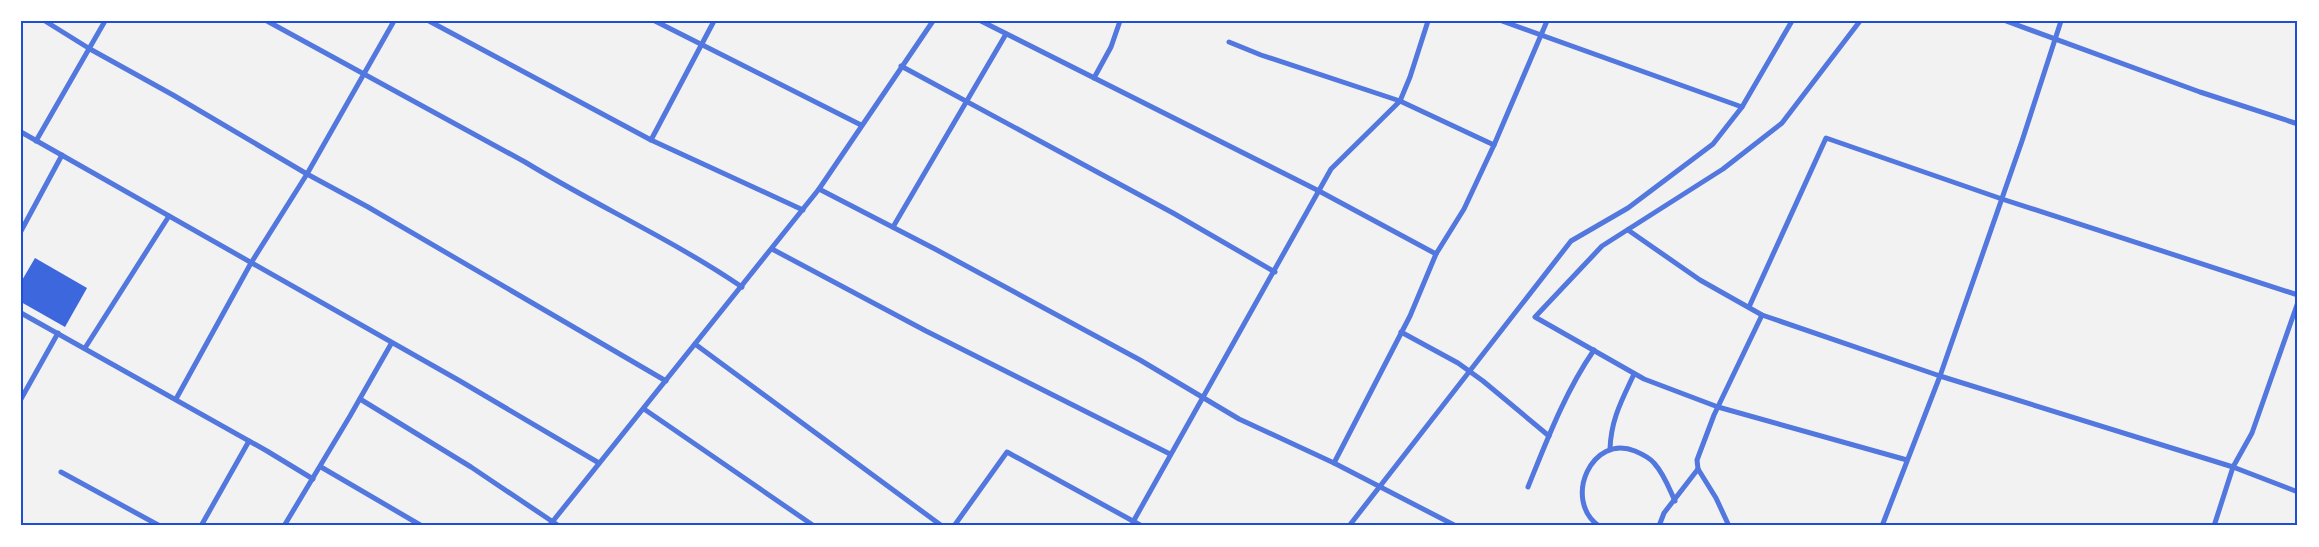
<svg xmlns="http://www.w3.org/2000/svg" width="2319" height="547" font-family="Arial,sans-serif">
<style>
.building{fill:#3d67dc}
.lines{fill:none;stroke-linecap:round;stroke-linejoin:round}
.minor{stroke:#5277de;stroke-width:5}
.neatline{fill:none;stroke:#1d4ed8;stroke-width:2}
</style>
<rect width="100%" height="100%" fill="#f2f2f2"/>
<path class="building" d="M35 258 87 288 65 327 21 302V282Z"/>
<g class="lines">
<g class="minor">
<path d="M45 21 90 49 173 95 307 174 368 207 666 381"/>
<path d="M267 21 525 162C597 206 673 240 742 287"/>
<path d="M429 21 651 140 803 210"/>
<path d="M655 21 861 125"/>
<path d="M981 21 1319 191 1436 254"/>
<path d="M1502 21 1742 107"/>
<path d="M1860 21 1782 123 1723 169 1602 246 1535 317 1644 379 1718 407 1907 460"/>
<path d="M2006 21 2200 92 2298 124"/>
<path d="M1229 42 1261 55 1400 101 1494 145"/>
<path d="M901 66 1173 213 1275 272"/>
<path d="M1094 78 1111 47 1120 21"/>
<path d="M21 132 460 381 599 463"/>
<path d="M651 140 714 21"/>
<path d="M36 141 105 21"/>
<path d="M819 189 935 249 1140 360 1239 419 1334 463 1456 526"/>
<path d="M893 227 1006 34"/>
<path d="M1628 230 1700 280 1762 315 1940 376 2233 467 2298 492"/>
<path d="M21 231 62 155"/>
<path d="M772 249 926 331 1170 454"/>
<path d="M1749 307 1826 138 2002 199 2298 295"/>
<path d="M21 313 267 451 313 479"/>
<path d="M1401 332 1458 363 1483 381 1549 436"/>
<path d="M695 344 942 526"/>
<path d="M85 348 169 216"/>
<path d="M21 399 58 333"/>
<path d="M176 399 251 263 307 174 394 21"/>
<path d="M360 399 471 467 559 526"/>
<path d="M644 409 814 526"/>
<path d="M1610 449C1611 419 1622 400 1634 374"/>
<path d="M1334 463 1410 316 1436 254 1464 209 1494 145 1547 21"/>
<path d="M321 467 422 526"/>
<path d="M61 472 160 526"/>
<path d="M1528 487C1547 440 1565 392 1594 350"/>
<path d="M1133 522 1331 169 1400 101 1410 77 1428 21"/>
<path d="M201 526 249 441"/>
<path d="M284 526 350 416 391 344"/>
<path d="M549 526 819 189 933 21"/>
<path d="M954 526 1007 452 1142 526"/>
<path d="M1349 526 1571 241 1628 208 1713 144 1742 107 1792 21"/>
<path d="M1599 526C1562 500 1592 433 1635 451 1642 454 1650 458 1654 463 1664 474 1669 488 1675 501"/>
<path d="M1659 526 1664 513 1698 469"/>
<path d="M1729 526 1716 498 1698 469 1697 460 1714 415 1762 315"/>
<path d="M1882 526 1940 376 2022 141 2061 21"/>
<path d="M2214 526 2233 467 2252 433 2298 302"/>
</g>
</g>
<rect width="2319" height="547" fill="none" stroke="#ffffff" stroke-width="45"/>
<rect x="22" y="22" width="2274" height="502" class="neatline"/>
</svg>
